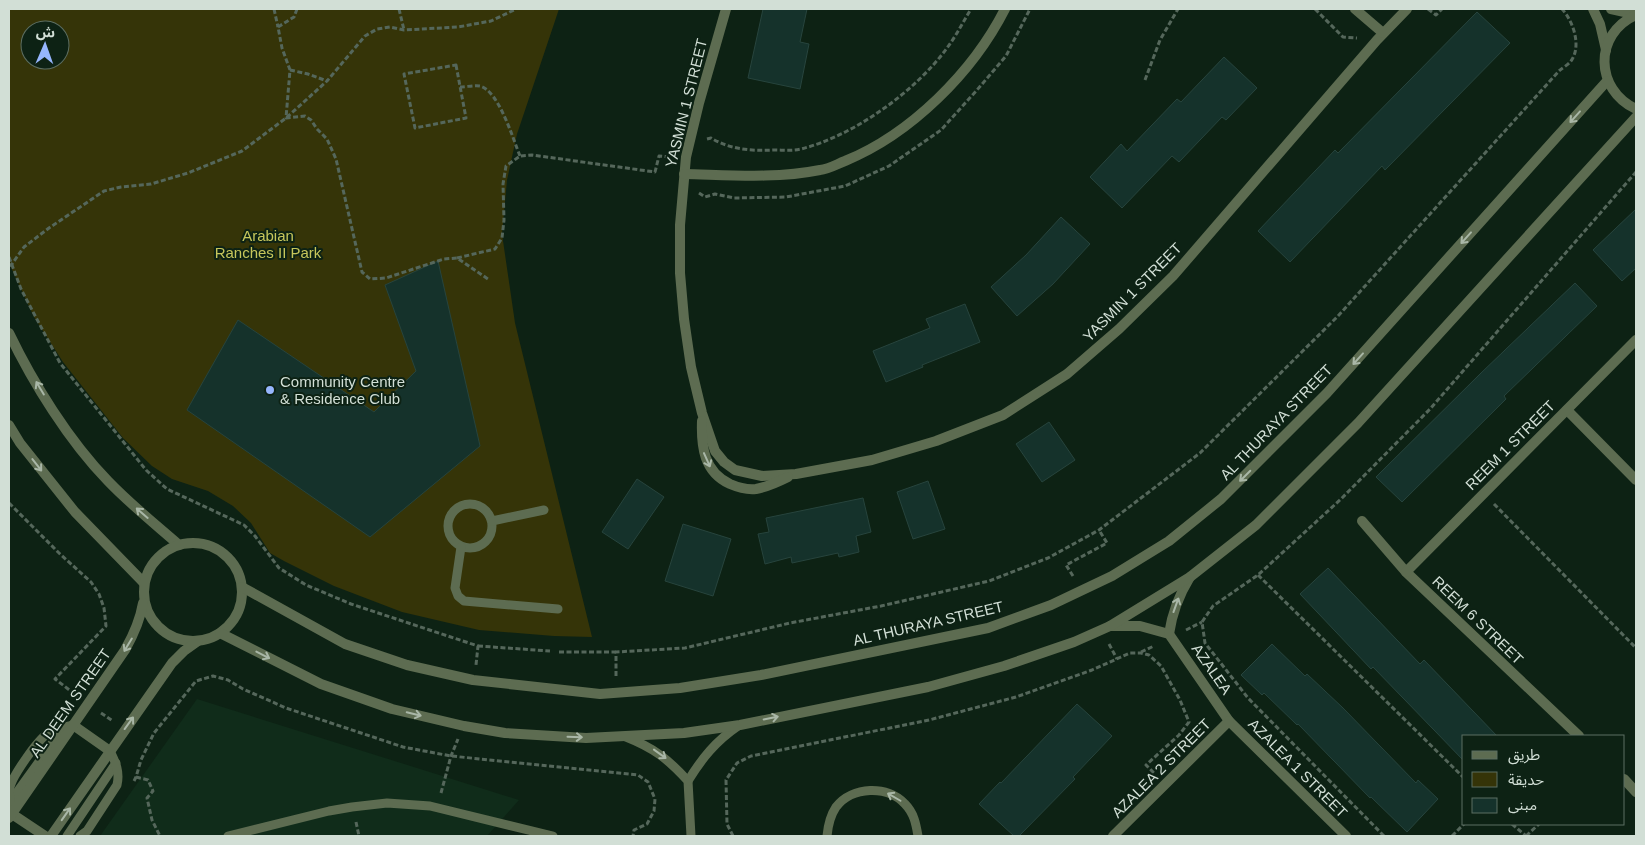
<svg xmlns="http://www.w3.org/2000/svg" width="1645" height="845" font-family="Helvetica,'Noto Sans Arabic',sans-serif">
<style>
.built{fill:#102c1a}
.green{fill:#353408;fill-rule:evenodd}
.building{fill:#15322b;stroke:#27443d}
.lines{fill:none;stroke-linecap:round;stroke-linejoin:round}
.path{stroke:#55675b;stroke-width:3;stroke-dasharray:5 2.5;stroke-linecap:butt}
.service{stroke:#5d6c51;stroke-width:9}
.minor{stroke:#5d6c51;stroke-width:10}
.tertiary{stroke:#5d6c51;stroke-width:10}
.oneway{stroke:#a9b7a7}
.poi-dot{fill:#96b6fd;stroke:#0d2214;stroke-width:2}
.labels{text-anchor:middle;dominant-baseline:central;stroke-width:4;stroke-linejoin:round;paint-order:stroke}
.street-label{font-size:15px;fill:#d2dfd6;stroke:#0d2214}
.park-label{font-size:15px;fill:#c6c65b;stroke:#0d2214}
.poi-label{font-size:15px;fill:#d2dfd6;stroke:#0d2214;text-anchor:start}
</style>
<rect width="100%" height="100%" fill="#0d2214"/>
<path class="built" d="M197 699 519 800 487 836H100Z"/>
<path class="green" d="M9 9H559L517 134 507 180 502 234 515 323 592 637 554 636 479 630 402 612 334 586 284 561 270 553 251 523 233 506 208 491 172 479 152 466 123 438 63 362 34 317 9 263ZM30 30H60V60H30Z"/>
<g class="building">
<path d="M763 9H807L800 42 809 44 800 89 748 78Z"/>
<path d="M1477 12 1510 43 1385 170 1382 166 1290 262 1258 231 1335 150 1338 153Z"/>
<path d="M1224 57 1257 88 1226 120 1222 117 1179 162 1172 156 1122 208 1090 177 1121 144 1127 151 1177 99 1181 102Z"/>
<path d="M1636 209V268L1622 281 1593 250Z"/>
<path d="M1061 217 1090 244 1053 284 1017 316 991 287 1026 255Z"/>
<path d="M438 261 480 446 370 537 187 410 238 320 374 412 416 371 385 285Z"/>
<path d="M1575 283 1597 306 1504 396 1506 399 1402 502 1376 477 1481 373Z"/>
<path d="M965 304 980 342 922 365 923 367 886 382 873 351 930 328 926 319Z"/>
<path d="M1049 422 1075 460 1042 482 1016 444Z"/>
<path d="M637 479 664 497 628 549 602 532Z"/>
<path d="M928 481 945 529 913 539 897 492Z"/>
<path d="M863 498 871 532 856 536 859 552 839 557 838 553 792 563 791 557 765 564 758 534 769 532 766 518Z"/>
<path d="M683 524 731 539 713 596 665 581Z"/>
<path d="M1328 568 1420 664 1424 660 1497 736H1464V761L1373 667 1371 669 1300 594Z"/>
<path d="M1272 644 1305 676 1307 674 1343 708 1416 783 1418 780 1438 799 1407 832 1371 797 1370 798 1298 724 1297 725 1264 693 1262 695 1241 675Z"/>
<path d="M1077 704 1112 736 1073 777 1075 779 1019 836H1014L979 804 1000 782 1001 783Z"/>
</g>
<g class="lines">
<g class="path">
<path d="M274 9 278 27"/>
<path d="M297 9 294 17 278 27 282 48 290 70 286 118 305 116 311 120 317 129 327 139 336 159 362 272 370 279 386 278 444 259 457 258 488 279"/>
<path d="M399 9 404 30"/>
<path d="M1315 9 1343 37 1357 38"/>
<path d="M1428 9 1436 15 1442 9"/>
<path d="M456 65 466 118 415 128 404 74Z"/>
<path d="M290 70 308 74 327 81"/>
<path d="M1145 80 1160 40 1178 9"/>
<path d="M460 87C466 87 474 85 480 86 499 91 513 139 520 156"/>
<path d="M707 139 711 138C731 150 752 151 774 150 783 150 792 151 801 149 853 136 915 92 947 48 956 36 963 22 971 9"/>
<path d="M699 193 705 197 715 194 734 198 786 197 845 186 889 166 941 130 977 90 1006 56 1030 9"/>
<path d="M9 257 21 289 60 363 146 470 167 489 244 525 255 536 279 568 306 585 351 604 478 646 476 665"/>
<path d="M457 258 495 249 502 238 504 220 503 184 506 166 520 156 532 155 655 172 659 156 669 157"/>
<path d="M9 266 12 264 24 247 49 228 104 191 121 187 151 184 188 173 242 151 286 118 327 81 365 36 377 29 390 27 404 30 458 27 491 21 516 9"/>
<path d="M9 503 60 554 91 582 99 594 104 608 106 626 55 679 76 695"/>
<path d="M1494 504 1636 648"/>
<path d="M1258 575 1464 778"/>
<path d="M1073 576 1066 565 1107 543 1099 530"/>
<path d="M1186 630 1202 622"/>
<path d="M1109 644 1117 659"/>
<path d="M478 646 550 651"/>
<path d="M559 652H616"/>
<path d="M1141 652 1154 646"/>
<path d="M616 676V652L685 648 790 623 881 606 989 581 1048 558 1099 530 1200 453 1338 316 1559 71C1562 68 1568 65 1571 61 1582 46 1573 21 1562 9"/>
<path d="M101 713 113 721"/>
<path d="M136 777 148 780 153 791 147 798 152 820 160 836"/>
<path d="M134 781 136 777 141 760 154 733 196 681 213 676 228 680 243 689 286 708 403 747 451 756 638 775 648 782 655 799 654 811 647 824 634 830 633 836"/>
<path d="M441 793 451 756 458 739"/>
<path d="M356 822 359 836"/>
<path d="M1512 824 1526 836"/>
<path d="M733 836 727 824 726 780 737 763 751 756 929 720 1016 697 1092 670 1130 653H1141L1149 655 1161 666 1180 700 1189 722 1179 735 1146 765 1155 774"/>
<path d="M1384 836 1248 698 1205 643 1202 622 1213 606 1258 575 1341 499 1430 409 1636 172"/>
<path d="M1452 836 1464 824"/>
<path d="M1526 836 1539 824"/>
</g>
<g class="service">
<circle cx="470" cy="526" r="22"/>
<path d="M492 521 544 510"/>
<path d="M461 547 455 588 458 596 464 601 558 609"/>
<path d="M626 737C654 748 668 759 688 781L691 836"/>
<path d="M688 781C702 758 716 741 738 726"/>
<path d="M10 802 64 727"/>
<path d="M12 814C11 805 8 796 10 787 13 775 37 741 48 733 55 728 65 727 73 725"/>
<path d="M67 836 116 763"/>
<path d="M80 836 87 831 117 785C120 772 116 763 110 751"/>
<path d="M228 836 329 811 352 807 387 803 430 806 553 836"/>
<path d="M827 836C828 825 830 816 836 807 852 786 888 785 905 804 914 813 916 824 918 836"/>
</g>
<g class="minor">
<path d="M726 9 699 103 686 157 680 225V273L684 319 691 367 702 413 715 451 724 462 735 470 762 476 796 474 872 460 936 441 1003 415 1067 374 1119 329 1173 276 1377 40 1407 9"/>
<path d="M1355 9 1383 33"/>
<path d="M1593 9 1600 24 1606 50"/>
<path d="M1611 9 1629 13H1636"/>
<path d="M684 174C729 175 775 179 820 170 829 169 837 164 845 161 911 134 973 72 1005 9"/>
<path d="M1567 410 1636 480"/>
<path d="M702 421C701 447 704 472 730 484 737 487 747 490 756 489 767 487 778 482 788 477"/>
<path d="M1362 521 1406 572 1579 736"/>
<path d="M1406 572 1636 340"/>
<path d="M1110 626H1140L1169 634 1229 721 1346 836"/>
<path d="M1169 634C1172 613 1179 595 1190 577"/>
<path d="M1624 779 1636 792"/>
<path d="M1113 836 1229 721"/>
</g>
<g class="tertiary">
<path d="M1636 15C1593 34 1595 90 1636 109"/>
<path d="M9 333C33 383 69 441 108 481 130 504 155 524 179 545"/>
<path d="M9 425 20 443 75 512 144 583"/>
<circle cx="193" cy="592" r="49"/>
<path d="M242 587 345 644 407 665 473 680 600 694 680 688 761 675 988 628 1051 605 1112 576 1169 541 1221 499 1327 393 1607 81"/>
<path d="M220 633 321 684 392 709 464 726 505 733 586 738 684 733 740 725 928 687 1004 666 1074 642 1110 626 1190 577 1256 525 1358 423 1636 117"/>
<path d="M73 725 110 751"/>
<path d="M12 814 45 836"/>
<path d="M9 818 125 650C134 634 140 621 143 603"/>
<path d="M51 836 172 663 184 651 198 641"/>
</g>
</g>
<defs><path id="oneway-shaft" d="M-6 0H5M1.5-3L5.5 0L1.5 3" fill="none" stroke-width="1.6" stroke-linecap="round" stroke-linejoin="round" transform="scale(1.25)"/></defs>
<g class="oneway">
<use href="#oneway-shaft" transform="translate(1575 117) rotate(132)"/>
<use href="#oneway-shaft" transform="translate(1466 238) rotate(132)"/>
<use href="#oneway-shaft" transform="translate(1358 359) rotate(132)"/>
<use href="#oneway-shaft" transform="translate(40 388) rotate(-121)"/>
<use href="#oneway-shaft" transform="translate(707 460) rotate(66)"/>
<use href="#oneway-shaft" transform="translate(37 465) rotate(52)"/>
<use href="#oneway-shaft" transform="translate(1245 476) rotate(135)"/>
<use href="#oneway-shaft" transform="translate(142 513) rotate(-139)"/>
<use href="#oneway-shaft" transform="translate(1176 605) rotate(-70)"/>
<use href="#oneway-shaft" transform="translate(128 645) rotate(121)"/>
<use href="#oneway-shaft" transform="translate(263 655) rotate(27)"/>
<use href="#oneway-shaft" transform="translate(414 714) rotate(14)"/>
<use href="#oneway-shaft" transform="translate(771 718) rotate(-11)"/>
<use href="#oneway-shaft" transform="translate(129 723) rotate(-54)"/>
<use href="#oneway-shaft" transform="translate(575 737) rotate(2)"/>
<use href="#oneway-shaft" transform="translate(660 754) rotate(36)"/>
<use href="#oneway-shaft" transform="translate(894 797) rotate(-150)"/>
<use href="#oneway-shaft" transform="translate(66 814) rotate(-55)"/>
</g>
<circle class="poi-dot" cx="270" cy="390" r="5"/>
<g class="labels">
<g class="street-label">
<text transform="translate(686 103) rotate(-76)">YASMIN 1 STREET</text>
<text transform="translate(1132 292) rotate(-45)">YASMIN 1 STREET</text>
<text transform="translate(1276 422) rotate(-46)">AL THURAYA STREET</text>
<text transform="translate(1510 445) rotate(-45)">REEM 1 STREET</text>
<text transform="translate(1478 620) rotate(44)">REEM 6 STREET</text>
<text transform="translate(928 623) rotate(-13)">AL THURAYA STREET</text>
<text transform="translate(1212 669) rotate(55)">AZALEA</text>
<text transform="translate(70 703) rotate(-55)">AL DEEM STREET</text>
<text transform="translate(1161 768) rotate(-45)">AZALEA 2 STREET</text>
<text transform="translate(1298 768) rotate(45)">AZALEA 1 STREET</text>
</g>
<g class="park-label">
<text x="268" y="235">Arabian<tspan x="268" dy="17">Ranches II Park</tspan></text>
</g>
<g class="poi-label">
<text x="280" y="381">Community Centre<tspan x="280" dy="17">&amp; Residence Club</tspan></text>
</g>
</g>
<rect width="1645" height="845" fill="none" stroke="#d2dfd6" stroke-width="20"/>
<rect x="1462" y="735" width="162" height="90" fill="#0d2214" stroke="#5c6e62"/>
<rect x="1472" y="751" width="25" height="8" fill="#5d6c51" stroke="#5c6e62"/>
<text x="1508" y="760" font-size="15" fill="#d2dfd6">طريق</text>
<rect x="1472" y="772" width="25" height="15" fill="#353408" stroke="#5c6e62"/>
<text x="1508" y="785" font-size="15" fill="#d2dfd6">حديقة</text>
<rect x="1472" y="798" width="25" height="15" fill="#15322b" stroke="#5c6e62"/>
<text x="1508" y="810" font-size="15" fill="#d2dfd6">مبنى</text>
<g transform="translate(45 45) rotate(2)"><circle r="24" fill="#0d2214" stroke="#5c6e62"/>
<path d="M0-4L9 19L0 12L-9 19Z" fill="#96b6fd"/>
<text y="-8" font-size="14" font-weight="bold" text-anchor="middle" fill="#d2dfd6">ش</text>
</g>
</svg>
